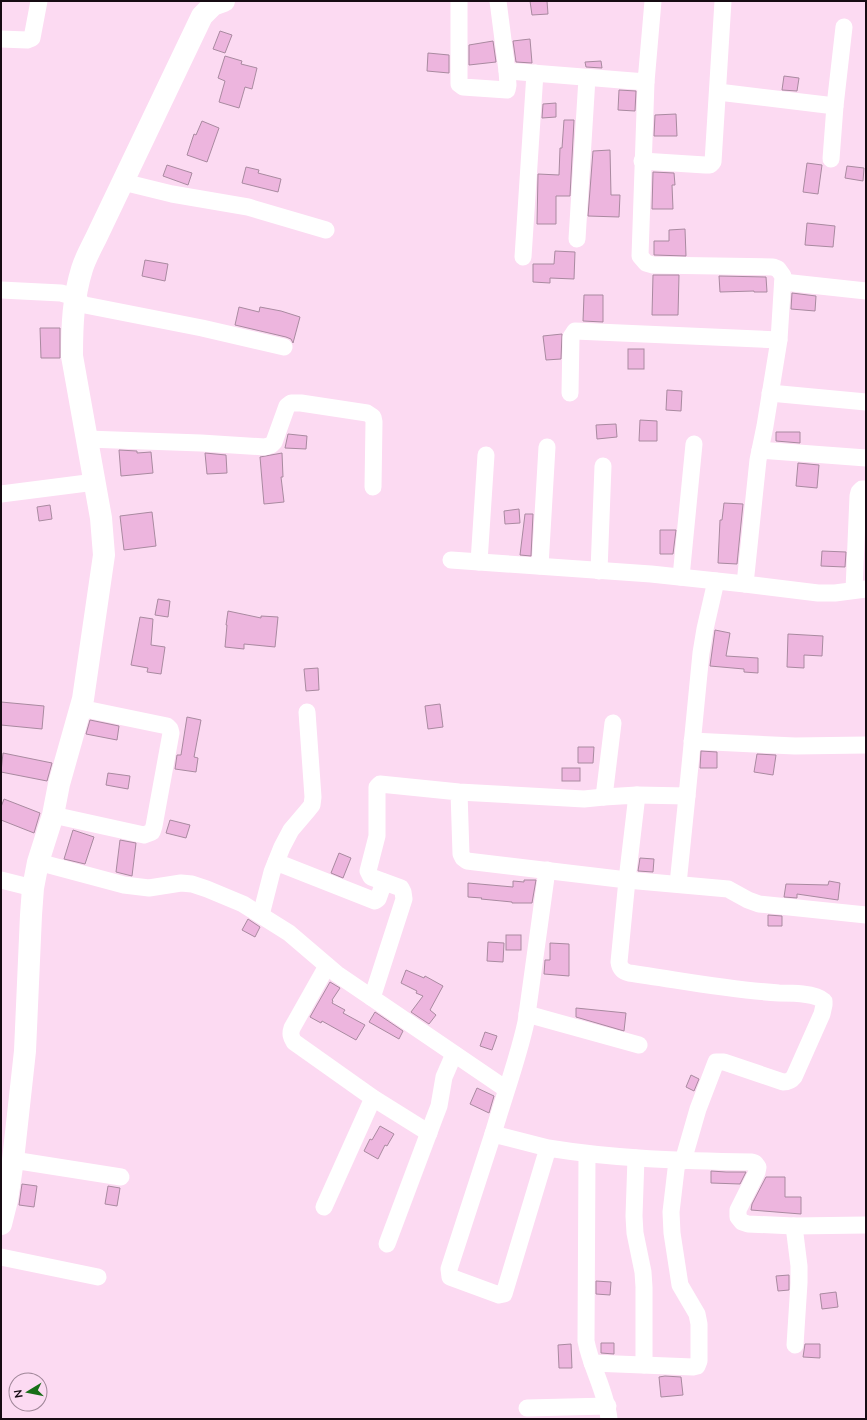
<svg xmlns="http://www.w3.org/2000/svg" width="867" height="1420" font-family="Mulish,sans-serif">
<style>
.building{fill:#edb5de;stroke:#a98aa0}
.lines{fill:none;stroke-linecap:round;stroke-linejoin:round}
.street{stroke:#fff;stroke-width:17}
.secondary{stroke:#fff;stroke-width:22}
</style>
<rect width="100%" height="100%" fill="#fcdaf2"/>
<g class="building">
<path d="M530 1H547L548 14 532 15Z"/>
<path d="M220 31 232 35 225 53 213 49Z"/>
<path d="M530 39 532 63 516 62 513 41Z"/>
<path d="M493 41 496 62 469 65V45Z"/>
<path d="M428 53 449 55V73L427 71Z"/>
<path d="M225 56 242 61 241 64 257 68 252 89 245 87 239 108 219 102 225 81 218 78Z"/>
<path d="M601 61 602 68 586 67 585 62Z"/>
<path d="M784 76 799 78 797 91 782 90Z"/>
<path d="M619 90 636 91 635 111 618 110Z"/>
<path d="M556 103V117L542 118 543 104Z"/>
<path d="M676 114 677 136H654L655 115Z"/>
<path d="M564 120H574L570 196H556V224H537L538 174 559 175 560 148H562Z"/>
<path d="M202 121 219 128 207 162 187 155 194 134 196 135Z"/>
<path d="M610 150 611 195H620L619 217 588 216 593 151Z"/>
<path d="M807 163 822 165 818 194 803 192Z"/>
<path d="M167 165 192 173 188 185 163 176Z"/>
<path d="M847 166 864 168 863 181 845 178Z"/>
<path d="M246 167 259 170 258 173 281 179 278 192 242 183Z"/>
<path d="M653 172 674 173 675 185H672L673 209H652Z"/>
<path d="M807 223 835 226 833 247 805 245Z"/>
<path d="M685 229 686 256 654 255V241H669V230Z"/>
<path d="M555 251 575 252 574 279 550 278V283L533 282V264H554Z"/>
<path d="M145 260 168 264 165 281 142 276Z"/>
<path d="M653 275H679L678 315H652Z"/>
<path d="M719 276 766 277 767 292H754V291L720 292Z"/>
<path d="M792 293 816 296 815 311 791 309Z"/>
<path d="M584 295H603V322L583 321Z"/>
<path d="M239 307 259 312 260 307 281 311 300 317 293 343 291 339 286 337 235 325Z"/>
<path d="M40 328H60V358H41Z"/>
<path d="M562 334 561 359 546 360 543 336Z"/>
<rect x="628" y="349" width="16" height="20"/>
<path d="M667 390 682 391 681 411 666 410Z"/>
<path d="M640 420 657 421V441H639Z"/>
<path d="M616 424 617 437 597 439 596 425Z"/>
<path d="M776 432H800V443L776 441Z"/>
<path d="M288 434 307 436 306 449 285 448Z"/>
<path d="M119 450 137 451V453L151 452 153 473 121 476Z"/>
<path d="M205 453 226 455 227 473 207 474Z"/>
<path d="M282 453 283 477H281L284 502 264 504 260 457Z"/>
<path d="M798 463 819 465 817 488 796 486Z"/>
<path d="M724 503 743 504 737 564 718 563 720 520H722Z"/>
<path d="M50 505 52 519 39 521 37 507Z"/>
<path d="M519 509 520 523 505 524 504 511Z"/>
<path d="M152 512 156 546 124 550 120 516Z"/>
<path d="M525 514H533L531 556 520 555Z"/>
<path d="M660 530H676L673 554H660Z"/>
<path d="M822 551 846 552 845 567 821 566Z"/>
<path d="M158 599 170 601 168 617 155 615Z"/>
<path d="M228 611 261 618V616L278 617 275 647 244 644V649L225 647 227 625H226Z"/>
<path d="M140 617 153 619 151 645 165 647 161 674 147 672 148 668 131 665Z"/>
<path d="M715 630 730 633 726 656 758 658V673L744 672V669L710 666Z"/>
<path d="M788 634 823 636 822 656 804 655V668L787 667Z"/>
<path d="M318 668 319 690 306 691 304 669Z"/>
<path d="M1 702 44 706 42 729 1 725Z"/>
<path d="M440 704 443 727 428 729 425 706Z"/>
<path d="M187 717 201 720 194 757 198 758 196 772 175 769 177 755H181Z"/>
<path d="M90 720 119 726 117 740 86 734Z"/>
<path d="M578 747H594L593 763H578Z"/>
<path d="M701 751 717 752V768H700Z"/>
<path d="M3 753 52 763 47 781 1 772Z"/>
<path d="M757 754 776 755 773 775 754 772Z"/>
<rect x="562" y="768" width="18" height="13"/>
<path d="M108 773 130 776 128 789 106 785Z"/>
<path d="M4 799 40 813 34 833 1 820V807Z"/>
<path d="M170 820 190 825 186 838 166 833Z"/>
<path d="M73 830 94 837 85 864 64 859Z"/>
<path d="M120 840 136 843 132 876 116 872Z"/>
<path d="M339 853 351 858 343 878 331 873Z"/>
<path d="M640 858 654 859 653 872 638 871Z"/>
<path d="M524 880H536L532 903H512V902L481 899 482 898 468 897V883L513 887V881L524 882Z"/>
<path d="M829 881 840 883 838 900 797 894V898L784 897 786 884 828 885Z"/>
<path d="M768 915 782 916V926H768Z"/>
<path d="M248 919 260 927 255 937 242 930Z"/>
<rect x="506" y="935" width="15" height="15"/>
<path d="M488 942 504 943 503 962 487 961Z"/>
<path d="M550 943 569 944V976L544 974 545 960H550Z"/>
<path d="M406 970 424 978 425 976 443 986 430 1010 436 1015 429 1024 411 1012 423 996 416 993 417 991 401 983Z"/>
<path d="M330 982 340 988 332 1000 333 1001 332 1003 345 1010 343 1013 365 1025 356 1040 322 1021 321 1023 310 1017Z"/>
<path d="M576 1008 626 1013 624 1031 576 1017Z"/>
<path d="M375 1012 403 1031 399 1039 369 1022Z"/>
<path d="M485 1032 497 1036 492 1050 480 1046Z"/>
<path d="M691 1075 699 1079 694 1091 686 1087Z"/>
<path d="M477 1088 494 1096 489 1113 470 1104Z"/>
<path d="M380 1126 394 1134 387 1146 385 1145 378 1159 364 1151 370 1139 372 1140Z"/>
<path d="M711 1171 726 1172H746L740 1184 711 1183Z"/>
<path d="M766 1177H785V1197H801V1214L751 1210 752 1204Z"/>
<path d="M22 1184 37 1186 34 1207 19 1205Z"/>
<path d="M108 1186 120 1188 117 1206 105 1204Z"/>
<path d="M789 1275V1290L778 1291 776 1276Z"/>
<path d="M596 1281 611 1282 610 1295 596 1294Z"/>
<path d="M836 1292 838 1307 822 1309 820 1294Z"/>
<path d="M601 1343H614V1354L601 1353Z"/>
<path d="M571 1344 572 1368H559L558 1345Z"/>
<path d="M805 1344H820V1358L803 1357Z"/>
<path d="M665 1376 681 1377 683 1395 661 1397 659 1377Z"/>
</g>
<g class="lines">
<g class="street">
<path d="M459 1V84L463 87 507 90 508 85 507 71"/>
<path d="M498 1 507 71 646 82 653 1"/>
<path d="M1 39 27 40 32 38 39 1"/>
<path d="M646 82 640 256 646 263 653 265 773 267 778 269 783 276 779 340 765 426 758 460 745 584 818 593H835L866 589"/>
<path d="M718 92 835 106 844 27"/>
<path d="M831 159 835 106"/>
<path d="M642 161 705 165H710L713 162 723 1"/>
<path d="M123 182 172 194 248 207 326 230"/>
<path d="M577 239 587 78"/>
<path d="M523 257 535 73"/>
<path d="M783 282 866 291"/>
<path d="M1 290 61 293 68 295 85 305 202 328 284 347"/>
<path d="M570 393 571 337 575 331 779 340"/>
<path d="M770 393 866 402"/>
<path d="M87 439 201 443 265 447 271 445 274 442 287 406 291 403H301L367 413 373 417 374 422 373 487"/>
<path d="M760 450 866 458"/>
<path d="M1 494 95 482"/>
<path d="M451 560 651 574 745 584"/>
<path d="M479 562 486 455"/>
<path d="M540 566 547 447"/>
<path d="M599 571 603 466"/>
<path d="M681 577 694 444"/>
<path d="M854 590 858 496 859 492 862 489H866"/>
<path d="M692 741 795 746 866 745"/>
<path d="M637 795 687 796 701 653 705 629 716 581"/>
<path d="M604 797 613 723"/>
<path d="M53 815 144 835 152 832 154 826 171 733 170 729 167 726 80 708"/>
<path d="M38 862 124 885 149 888 181 883 192 884 207 889 243 904 289 933 337 974 506 1089"/>
<path d="M276 862 375 901 378 899 384 882"/>
<path d="M1 880 33 888"/>
<path d="M678 884 687 796"/>
<path d="M261 915 272 872 282 847 291 830 308 810 312 805 313 797 307 712"/>
<path d="M327 966 292 1028C290 1034 291 1037 294 1042L373 1098 429 1133"/>
<path d="M372 998 404 899 403 892 401 888 371 877 368 871 377 836V787L380 784 459 792 584 799 604 797 637 795 627 880 467 861 463 858 461 854 459 792"/>
<path d="M527 1014 639 1045"/>
<path d="M493 1134C504 1096 518 1059 526 1022L547 870"/>
<path d="M548 1148 493 1134 449 1269 450 1277 499 1295 504 1294 548 1148C615 1159 683 1161 752 1162L755 1163 758 1167 757 1172 738 1210V1217L742 1222 748 1224 794 1226 866 1225"/>
<path d="M587 1155 586 1341C591 1368 606 1391 609 1419"/>
<path d="M636 1158 634 1216 635 1233 643 1272 644 1287V1365"/>
<path d="M13 1160 121 1177"/>
<path d="M683 1161 698 1109 716 1062H724L783 1082C788 1082 791 1081 794 1077L822 1014 824 1005V1001C815 993 791 993 779 993 729 990 679 980 629 973 623 971 620 969 619 962L627 880 728 889 748 900 759 904 866 915"/>
<path d="M324 1207 373 1098"/>
<path d="M794 1226 799 1266V1283L795 1345"/>
<path d="M387 1244 434 1119 439 1106 444 1077 454 1054"/>
<path d="M1 1257 98 1277"/>
<path d="M592 1363 693 1367 697 1366 699 1361V1324L697 1314 680 1285 672 1233 671 1212 677 1161"/>
<path d="M527 1408 608 1406"/>
</g>
<path class="secondary" d="M1 1224 7 1200 13 1160 25 1051 31 915 33 888 38 862 53 815 59 784 83 699 104 555 101 518 72 356C72 326 73 298 82 269 85 259 91 248 96 238L202 16 213 5 224 1"/>
</g>
<rect width="867" height="1420" fill="none" stroke="#160b13" stroke-width="4"/>
<g transform="translate(28 1392) rotate(260)"><circle r="19" fill="#fcdaf2" stroke="#a08799"/>
<path d="M0-3L7 15L0 10L-7 15Z" fill="#176e17"/>
<text y="-6" font-size="11" font-weight="bold" text-anchor="middle" fill="#160b13">N</text>
</g>
</svg>
